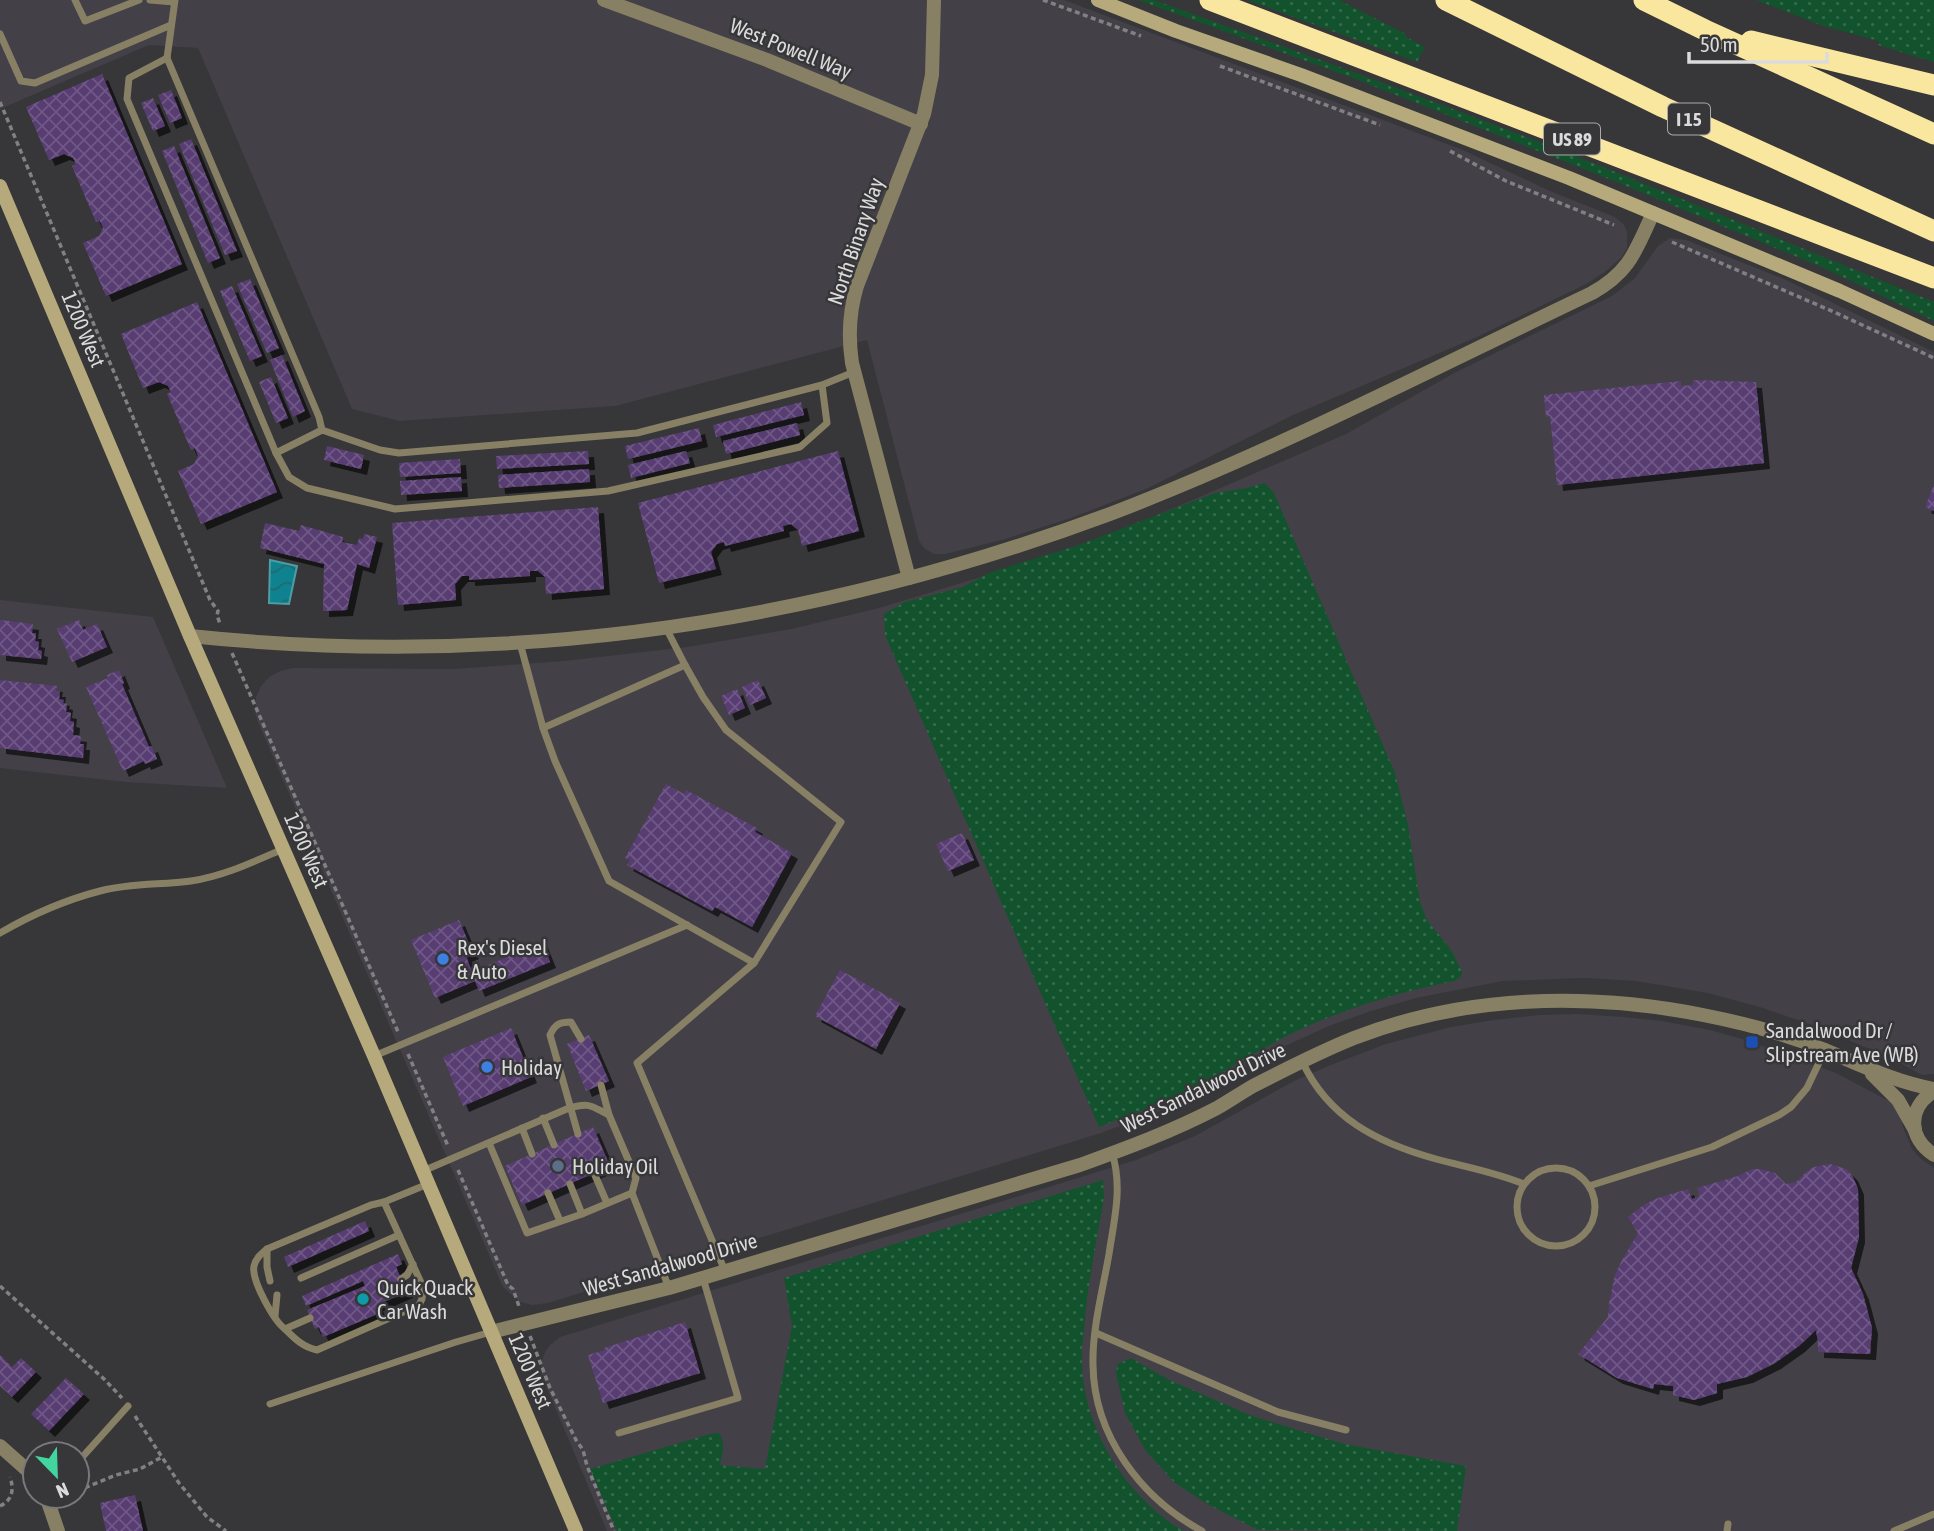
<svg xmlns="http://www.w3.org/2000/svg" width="1934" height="1531" font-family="'Asap Condensed',sans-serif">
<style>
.built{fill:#434047}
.grass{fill:url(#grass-dots)}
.water{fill:url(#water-waves);stroke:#4c9da6;stroke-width:2}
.building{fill:url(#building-cross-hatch);filter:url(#shadow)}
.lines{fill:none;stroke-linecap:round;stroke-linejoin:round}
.path{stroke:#818082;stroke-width:3.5;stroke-dasharray:5 3.5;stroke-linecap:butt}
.service{stroke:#888064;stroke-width:7}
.minor{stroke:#888064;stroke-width:14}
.tertiary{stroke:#888064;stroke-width:14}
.secondary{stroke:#b6aa7d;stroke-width:14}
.motorway{stroke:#fae79f;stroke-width:21}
.shop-dot{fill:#3f7fe0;stroke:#373638;stroke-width:2.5}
.transit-dot{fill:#1a4fb4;stroke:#373638;stroke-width:2.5}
.service-dot{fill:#5c6f8a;stroke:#373638;stroke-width:2.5}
.culture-dot{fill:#0f9aa8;stroke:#373638;stroke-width:2.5}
.labels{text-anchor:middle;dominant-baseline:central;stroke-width:5;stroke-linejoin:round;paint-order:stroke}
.shield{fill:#373638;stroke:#aaaaab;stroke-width:2}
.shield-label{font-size:19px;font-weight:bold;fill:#dcdbdc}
.street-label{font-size:21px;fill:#dcdbdc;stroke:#373638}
.poi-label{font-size:21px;fill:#dcdbdc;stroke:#373638;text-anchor:start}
</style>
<defs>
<pattern id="grass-dots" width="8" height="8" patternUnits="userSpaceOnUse" patternTransform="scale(1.75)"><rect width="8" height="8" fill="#12532d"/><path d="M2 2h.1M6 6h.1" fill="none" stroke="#346b4b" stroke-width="1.8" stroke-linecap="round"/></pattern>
<pattern id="water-waves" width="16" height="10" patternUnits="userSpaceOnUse" patternTransform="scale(1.75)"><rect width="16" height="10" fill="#0f828f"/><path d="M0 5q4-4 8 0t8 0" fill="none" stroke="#236870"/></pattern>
<pattern id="building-cross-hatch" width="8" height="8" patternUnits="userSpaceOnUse" patternTransform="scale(1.75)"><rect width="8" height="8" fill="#583d73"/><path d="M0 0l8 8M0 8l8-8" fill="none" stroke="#6f5886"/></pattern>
<filter id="shadow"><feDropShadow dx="6" dy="6" stdDeviation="0" flood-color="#0009"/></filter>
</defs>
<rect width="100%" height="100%" fill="#373638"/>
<g class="built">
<path d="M0 0H1064L1463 150 1550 191 1615 217 1624 225 1627 232V248L1622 257 1606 271 1588 283 1477 337 1291 416 1146 489 1071 518 1002 540 945 554H934L925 549 919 541 867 340 615 406 400 421 352 409 198 48 149 45 0 109Z"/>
<path d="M1670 238 1686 240 1784 279 1934 352V1074L1922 1075 1889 1057 1815 1026 1763 1008 1708 993 1636 981 1584 978 1503 981 1416 998 1371 1011 1329 1026 1274 1051 1197 1095 1171 1107 1101 1133 548 1303 532 1305 520 1302 503 1287 258 722 255 712 256 697 261 686 269 677 280 671 293 668 454 669 564 661 687 647 791 629 879 608 994 573 1072 548 1132 526 1346 434 1458 371 1612 296 1635 278 1658 246Z"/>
<path d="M0 600 153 617 227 788 126 782 0 768Z"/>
<path d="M1578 1014 1624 1017 1662 1021 1710 1030 1746 1040 1836 1073 1889 1101 1897 1107 1901 1114 1903 1127 1912 1149 1920 1158 1934 1168V1531H607L542 1376 541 1363 545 1352 550 1345 560 1337 1136 1160 1195 1136 1294 1081 1328 1066 1386 1044 1451 1027 1494 1020 1539 1015Z"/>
</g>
<g class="grass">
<path d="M1138 0H1154C1282 46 1410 92 1537 141 1670 193 1801 248 1934 302V321L1826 269 1619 183 1358 80Z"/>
<path d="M1247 0H1339L1406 34V37L1425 47 1417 62Z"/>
<path d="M1756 0H1932L1934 1V62L1878 45 1879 41 1823 26Z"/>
<path d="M1265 483 1274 493 1395 773 1408 825 1420 902 1427 920 1451 950 1462 972 1461 976 1455 981C1402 991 1350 1007 1301 1029 1262 1047 1227 1071 1188 1090 1159 1105 1129 1115 1099 1127L885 635 884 614 905 602 963 587 991 572 1076 546 1215 493 1247 488Z"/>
<path d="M1103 1180 1104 1197C1097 1241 1087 1285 1084 1330 1083 1340 1081 1351 1082 1362 1083 1429 1126 1496 1183 1531H617L590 1469 710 1434 719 1433C726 1443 722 1454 720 1465L765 1469 792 1326 784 1278Z"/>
<path d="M1131 1358 1169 1380 1252 1416 1344 1444 1466 1466 1457 1531 1258 1530 1209 1505 1175 1483 1146 1451 1125 1413 1116 1373 1118 1364Z"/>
</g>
<path class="water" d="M270 560 297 566 289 604 269 603Z"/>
<g class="building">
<path d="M102 74 182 264 106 296 83 243 99 236 103 228 100 221 96 222 72 166 76 164 73 158 64 154 49 160 26 107Z"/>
<path d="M171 90 182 118 170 123 158 95Z"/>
<path d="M153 98 165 126 153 131 141 103Z"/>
<path d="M191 139 237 251 225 255 179 144Z"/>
<path d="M174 146 220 258 208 263 162 151Z"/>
<path d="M250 279 279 348 267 353 237 284Z"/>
<path d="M232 286 262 356 250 361 220 291Z"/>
<path d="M197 302 277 492 201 524 178 471 194 464 198 456 195 448 191 450 167 394 171 392 168 386 159 382 143 388 121 334Z"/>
<path d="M282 355 305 411 293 417 270 360Z"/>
<path d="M271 377 288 418 276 423 259 382Z"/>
<path d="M1693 380 1756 382 1764 463 1557 485 1550 416 1546 417 1544 395 1681 381V386L1693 385Z"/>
<path d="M801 402 804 415 716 437 713 425Z"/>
<path d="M797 423 800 435 726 454 723 441Z"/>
<path d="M699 428 702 441 628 459 625 446Z"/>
<path d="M327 446 364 455 361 469 324 460Z"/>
<path d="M588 451 589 464 497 469 496 456Z"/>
<path d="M686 451 690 463 631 478 628 465Z"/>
<path d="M838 451 859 531 802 546 798 530 791 524 783 526 784 531 725 546 724 542 717 544 711 552 716 569 659 583 638 503Z"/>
<path d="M460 459 461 473 400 477 399 463Z"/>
<path d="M589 469 590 482 499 488 498 475Z"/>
<path d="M461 477 462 491 401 495 400 481Z"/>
<path d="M1934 485V511L1925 507Z"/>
<path d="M598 507 604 589 546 594 545 577 538 571H530V576L469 580V576H462L455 584 456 600 398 605 392 523Z"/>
<path d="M265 523 299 531 301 525 343 537 342 542 357 545 359 538 363 539 364 534 377 537 369 568 357 564 347 610 323 611 324 564 260 548Z"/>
<path d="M0 620 33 624 32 633H36L35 641 39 642 38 650 42 651 41 659 0 655Z"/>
<path d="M79 620 83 630 97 624 107 647 72 662 57 629Z"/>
<path d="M119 670 124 683 122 684 149 747 152 746 157 759 145 764 144 761 123 771 86 687 108 678 107 675Z"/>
<path d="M0 680 57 686 56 691H60L59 699 64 700 63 703 67 704 66 712 71 713 70 721 74 722 73 735 81 736 80 744H84L83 758 0 748Z"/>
<path d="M758 680 766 698 750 705 742 687Z"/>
<path d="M737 689 745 708 729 715 721 696Z"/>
<path d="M666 784 684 794 686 790 757 828 755 832 792 853 752 927 715 907 712 911 627 865 630 860 625 858Z"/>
<path d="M962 833 974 860 948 871 936 844Z"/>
<path d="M459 920 473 953 466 956 472 972 542 942 550 962 479 991 475 981 435 998 411 940Z"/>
<path d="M840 970 900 1003 876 1049 815 1016Z"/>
<path d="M511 1028 531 1077 463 1106 443 1057Z"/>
<path d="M589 1035 609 1081 586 1091 567 1044Z"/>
<path d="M593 1127 610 1166 522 1205 505 1166Z"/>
<path d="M1830 1164 1846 1169 1852 1175 1858 1189 1859 1237 1851 1268 1863 1294 1872 1328 1870 1354 1818 1352V1343L1816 1330 1799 1346 1775 1363 1747 1377 1717 1384V1393L1694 1400 1673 1395V1386L1654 1384 1653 1389 1617 1378 1578 1354 1608 1317 1609 1303 1615 1275 1622 1260 1638 1233 1628 1217 1645 1204 1658 1198 1688 1189 1692 1199 1700 1196 1697 1188 1738 1176 1752 1169H1760L1775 1173 1786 1184 1796 1182 1807 1171 1814 1167Z"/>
<path d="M365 1221 369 1231 288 1267 284 1257Z"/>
<path d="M398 1254 402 1264 396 1267 407 1292 377 1305 380 1313 323 1337 319 1327 315 1329 307 1310 365 1286 363 1281 306 1306 302 1296Z"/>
<path d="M685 1322 700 1373 603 1403 588 1355 605 1350 604 1348Z"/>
<path d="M0 1355 12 1367 21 1358 36 1372 12 1397 0 1386Z"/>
<path d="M66 1378 84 1394 49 1431 31 1414Z"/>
<path d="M135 1495 143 1531H106L100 1503Z"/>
</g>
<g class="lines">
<g class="path">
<path d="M1043 0 1141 36"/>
<path d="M1220 66 1380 125"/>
<path d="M0 102 210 600 218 611 217 615 220 624"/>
<path d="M1450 151 1506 181 1614 225"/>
<path d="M1672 242 1834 312 1934 358"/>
<path d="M232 653 399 1034"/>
<path d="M408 1054 448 1146"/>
<path d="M458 1170 508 1285 513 1289 520 1309"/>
<path d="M0 1286 104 1379 122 1398"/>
<path d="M530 1336 550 1388 576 1440 583 1450 587 1466 614 1531"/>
<path d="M135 1416 179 1483 207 1517 226 1531"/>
<path d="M77 1491 116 1475 140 1469 162 1457"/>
<path d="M0 1506C13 1500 14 1489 10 1477"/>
</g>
<g class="service">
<path d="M75 0 85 21 139 0"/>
<path d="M150 0 174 2"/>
<path d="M0 34 21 81 35 83 171 25"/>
<path d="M167 58 175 0"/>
<path d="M822 385 827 423 800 447 608 491 395 509 307 488 289 477 276 453 322 430 380 450 399 453 637 433 822 385 854 372"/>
<path d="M276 453 127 99 129 78 167 58 319 417 322 430"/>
<path d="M520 643 543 728 685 665 666 628"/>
<path d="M543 728 555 761 609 881 754 963 841 822 726 730 703 697 685 665"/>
<path d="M0 933C31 915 65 900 100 891 130 883 161 885 191 881 224 876 253 862 283 849"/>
<path d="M374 1056 687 925"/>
<path d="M1302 1061C1328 1118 1378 1143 1436 1159 1466 1167 1495 1172 1524 1184"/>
<path d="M601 1085 609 1115"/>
<path d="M543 1118 554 1145"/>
<path d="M522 1128 532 1154"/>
<path d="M578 1134 550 1035C555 1024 560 1022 571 1022L581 1039"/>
<path d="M489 1143 527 1233 582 1214 632 1193"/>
<path d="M1112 1153C1123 1187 1114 1220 1109 1254 1103 1289 1092 1329 1093 1365 1094 1436 1141 1498 1202 1531"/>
<circle cx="1556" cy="1207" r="39"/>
<path d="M423 1171 569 1108C590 1102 591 1106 609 1115L636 1178 632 1193 669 1288"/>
<path d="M594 1173 607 1203"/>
<path d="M570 1184 582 1214"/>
<path d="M1589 1186 1712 1147 1779 1115 1791 1107 1807 1088 1825 1050"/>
<path d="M548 1193 560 1221"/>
<path d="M267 1249V1267L270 1281"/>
<path d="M725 1271 637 1063 754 963"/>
<path d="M301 1278 399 1235"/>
<path d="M401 1279 407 1275 413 1264"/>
<path d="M275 1316 277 1295"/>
<path d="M310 1318 285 1329C274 1321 251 1280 254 1266 256 1258 261 1254 267 1249L371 1205 384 1202 428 1184"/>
<path d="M285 1329C295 1339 303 1347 317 1350L419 1305 422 1299 423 1287 384 1202"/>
<path d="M1096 1333 1278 1412 1346 1430"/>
<path d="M270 1404 456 1342 491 1332"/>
<path d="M619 1433 738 1398 703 1278"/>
<path d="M77 1463 128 1406"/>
<path d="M1727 1531 1728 1524"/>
<path d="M1894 1531 1934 1514"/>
</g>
<g class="minor">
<path d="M604 0 767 60 921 124"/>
<path d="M909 578 852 363C848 336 849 312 857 286L924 114 932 75 934 0"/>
<path d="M190 636C505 669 814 624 1110 514 1275 451 1432 369 1592 293 1630 272 1636 250 1653 213"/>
<path d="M0 1446 35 1477"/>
<path d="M46 1496 58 1531"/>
</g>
<g class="tertiary">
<path d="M1872 1074 1898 1100 1915 1130"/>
<path d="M1934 1091C1907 1108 1908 1138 1934 1155"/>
<path d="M491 1332 669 1288 1080 1165C1127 1148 1173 1131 1217 1108 1229 1101 1241 1093 1253 1086 1286 1069 1319 1052 1354 1038 1465 995 1587 992 1703 1015 1744 1023 1785 1034 1825 1050 1861 1065 1895 1082 1934 1089"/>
</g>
<g class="secondary">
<path d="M1098 0 1176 31 1301 75 1569 178 1840 291 1934 334"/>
<path d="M0 186 190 636 374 1056 576 1531"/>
</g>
<g class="motorway">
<path d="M1210 0 1934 278"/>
<path d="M1446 0 1663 107 1934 231"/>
<path d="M1644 0 1705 30 1934 134"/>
<path d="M1751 41 1934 85"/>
</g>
</g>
<g class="shop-dot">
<circle cx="443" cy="959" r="7"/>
<circle cx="487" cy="1067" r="7"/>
</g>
<rect class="transit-dot" x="1745" y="1035" width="14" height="14" rx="3.5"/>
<circle class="service-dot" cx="558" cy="1166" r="7"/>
<circle class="culture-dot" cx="363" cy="1299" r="7"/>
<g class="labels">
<g class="shield">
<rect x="1668" y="103.5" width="42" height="31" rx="5"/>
<rect x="1544" y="123.5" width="56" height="31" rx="5"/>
</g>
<g class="shield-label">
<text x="1689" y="119">I 15</text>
<text x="1572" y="139">US 89</text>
</g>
<g class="street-label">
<text transform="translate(791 48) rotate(22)">West Powell Way</text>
<text transform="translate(855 241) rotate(-71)">North Binary Way</text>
<text transform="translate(84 329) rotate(67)">1200 West</text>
<text transform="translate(307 850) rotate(66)">1200 West</text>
<text transform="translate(1203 1087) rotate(-26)">West Sandalwood Drive</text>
<text transform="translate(670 1264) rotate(-16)">West Sandalwood Drive</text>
<text transform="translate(531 1371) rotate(67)">1200 West</text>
</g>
<g class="poi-label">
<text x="457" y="947">Rex's Diesel<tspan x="457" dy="24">&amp; Auto</tspan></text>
<text x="1766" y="1030">Sandalwood Dr /<tspan x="1766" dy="24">Slipstream Ave (WB)</tspan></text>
<text x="501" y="1067">Holiday</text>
<text x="572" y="1166">Holiday Oil</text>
<text x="377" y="1287">Quick Quack<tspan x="377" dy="24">Car Wash</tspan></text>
</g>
</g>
<g transform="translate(56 1475) rotate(157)"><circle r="33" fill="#373638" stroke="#79787a" stroke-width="2"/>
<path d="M0-5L12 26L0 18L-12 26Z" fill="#44d49f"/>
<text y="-10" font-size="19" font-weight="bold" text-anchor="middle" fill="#dcdbdc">N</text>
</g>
<path d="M1689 52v10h138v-10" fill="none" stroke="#dcdbdc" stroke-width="3.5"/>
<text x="1700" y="52" font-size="21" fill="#dcdbdc" stroke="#373638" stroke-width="5" paint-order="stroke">50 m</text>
</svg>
